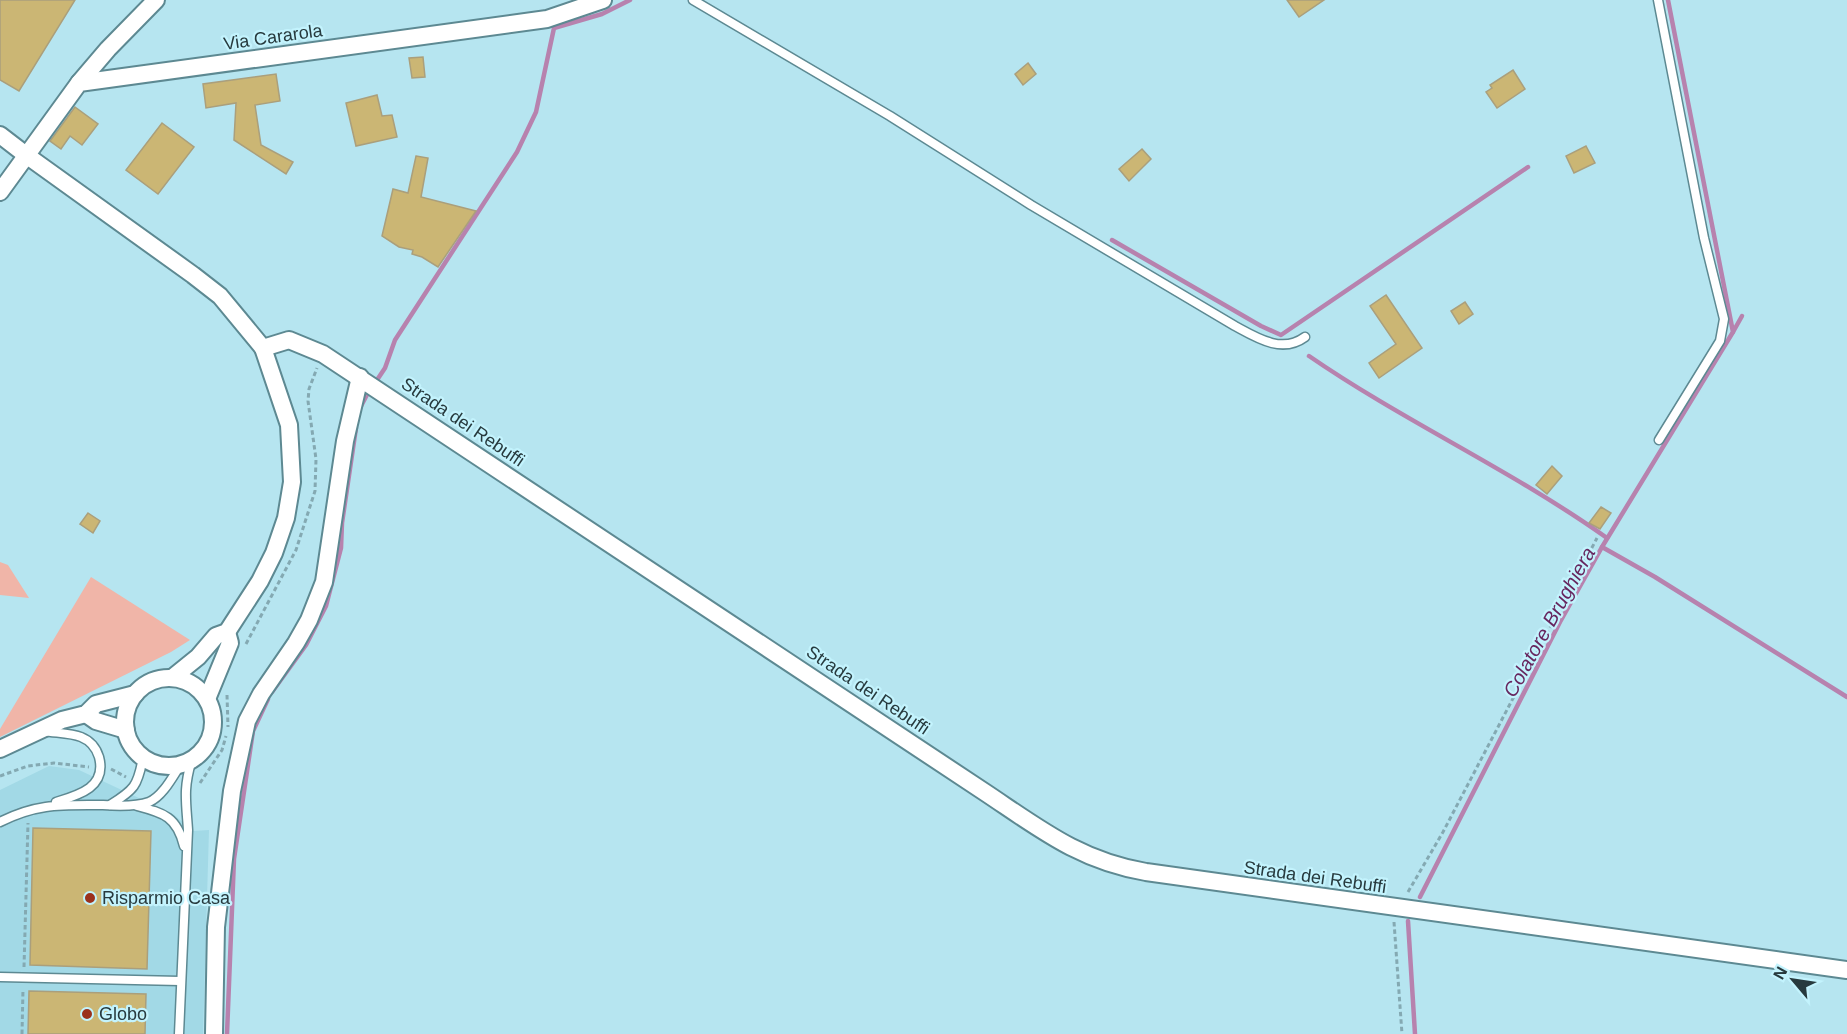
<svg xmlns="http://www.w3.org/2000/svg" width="1847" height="1034" font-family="Arial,sans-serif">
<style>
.built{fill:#a2d9e6}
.green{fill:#f0b5a8}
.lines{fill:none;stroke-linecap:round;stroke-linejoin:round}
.stream{stroke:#b782ae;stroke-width:4.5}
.building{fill:#cbb674;stroke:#aa9f7c;stroke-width:1.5}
.service-casing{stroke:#5d8992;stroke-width:11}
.minor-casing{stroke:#5d8992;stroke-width:20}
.path{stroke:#84a9b2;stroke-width:3;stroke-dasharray:4.5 3;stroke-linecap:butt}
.service{stroke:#fff;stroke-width:8}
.minor{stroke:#fff;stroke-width:16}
.poi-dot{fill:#9a311d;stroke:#c3f3fd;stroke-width:2}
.labels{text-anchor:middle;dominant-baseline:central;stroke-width:4.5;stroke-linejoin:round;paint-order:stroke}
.street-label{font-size:18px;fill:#273a3e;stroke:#c3f3fd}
.poi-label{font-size:18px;fill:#273a3e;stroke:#c3f3fd;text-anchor:start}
.water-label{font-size:20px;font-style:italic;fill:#67275f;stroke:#c3f3fd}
</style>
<rect width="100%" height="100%" fill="#b6e5f0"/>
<path class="built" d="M49 766 79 770 173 814 193 831 209 830 203 1034H0V790Z"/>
<g class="green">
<path d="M0 562 8 565 29 598 0 595Z"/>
<path d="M91 577 190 640 171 652 0 737V729Z"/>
</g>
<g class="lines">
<g class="stream">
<path d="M1112 240 1261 326 1281 335 1528 167"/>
<path d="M1733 332 1742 316"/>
<path d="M1309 356C1405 422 1513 471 1607 538"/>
<path d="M377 380 385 368 395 340 517 152 536 112 554 28 602 14 630 0"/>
<path d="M360 408 370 389"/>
<path d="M1602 547 1733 332 1668 0"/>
<path d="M272 692 306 645 326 606 341 548 342 523 356 428"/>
<path d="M1420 897 1560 622 1602 547 1655 577 1847 697"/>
<path d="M1408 921 1415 1034"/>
<path d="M227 1034 234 859 253 731 268 699"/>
</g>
</g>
<g class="building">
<path d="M0 0H75L19 91 0 80Z"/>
<path d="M1287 0H1324L1299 17Z"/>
<path d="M423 57 425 77 412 78 409 58Z"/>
<path d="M1028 63 1036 74 1023 85 1015 74Z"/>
<path d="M1513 70 1525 89 1497 108 1486 92 1492 88 1490 85Z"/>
<path d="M276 74 280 101 255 105 261 145 293 162 286 174 234 140 236 103 206 108 203 84Z"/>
<path d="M377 95 382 116 392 115 397 137 356 146 346 103Z"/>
<path d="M75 107 98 124 82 145 70 136 61 149 50 141Z"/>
<path d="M162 123 194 147 158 194 126 170Z"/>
<path d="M1586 146 1595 163 1574 173 1566 156Z"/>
<path d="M1142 149 1151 159 1129 181 1119 169Z"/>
<path d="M416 156 428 158 421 197 476 211 438 267 422 257 412 254 413 250 399 247 382 236 393 189 408 193Z"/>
<path d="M1386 295 1422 348 1379 378 1369 363 1396 344 1370 306Z"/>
<path d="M1465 302 1473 314 1459 324 1451 311Z"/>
<path d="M1552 466 1562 476 1547 494 1536 485Z"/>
<path d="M1601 507 1611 513 1600 529 1589 523Z"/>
<path d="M88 513 100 521 93 533 80 524Z"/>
<path d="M33 828 151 831 147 969 30 965Z"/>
<path d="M29 991 146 994 145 1034H28Z"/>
</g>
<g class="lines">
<g class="service-casing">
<g id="service">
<path d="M693 0 890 116 1031 205 1235 326C1257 338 1282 354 1305 337"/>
<path d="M1658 0 1704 238 1724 319 1720 341 1659 440"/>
<path d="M44 731C55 733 71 733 81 737 91 741 96 747 99 757 107 787 79 795 56 802"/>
<path d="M110 805C134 790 138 786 143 757"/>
<path d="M137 806C164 813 177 817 184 846"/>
<path d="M0 822C37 803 62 805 103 805 117 806 135 807 149 802 163 796 173 776 181 764"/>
<path d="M0 977 180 981"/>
<path d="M179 1034 188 830C186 800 183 789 192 759"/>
</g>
</g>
<g class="minor-casing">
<g id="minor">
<path d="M79 83 108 49 156 0"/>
<path d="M0 135 26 155 193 275 220 296 263 348 289 340 323 354 986 793C1040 829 1080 861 1146 872L1847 970"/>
<path d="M0 192 79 83 547 19 603 0"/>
<path d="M172 678 198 657 216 636 227 632 260 581 274 553 286 518 292 482 289 425 263 348"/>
<circle cx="169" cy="722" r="44"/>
<path d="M207 699 230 643 227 632"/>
<path d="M86 714 96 721 126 730"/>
<path d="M0 749 62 720 86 714 96 704 135 694"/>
<path d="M214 1034 216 927 232 791 247 721 261 694 296 643 309 620 324 582 345 441 360 377"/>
</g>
</g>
<g class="path">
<path d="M246 644 296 550 315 491 316 459 308 401 309 389 317 368"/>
<path d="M227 695 228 727"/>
<path d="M111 769 126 777"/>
<path d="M0 776 28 766 54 763 89 767"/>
<path d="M200 783 222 750 226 736"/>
<path d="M1408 892 1443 832 1597 538"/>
<path d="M1394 922 1402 1034"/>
<path d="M24 967 28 823"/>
<path d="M22 1034 23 989"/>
</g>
<use href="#service" class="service"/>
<use href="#minor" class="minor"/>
</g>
<g class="poi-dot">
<circle cx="90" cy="898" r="6"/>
<circle cx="87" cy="1014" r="6"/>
</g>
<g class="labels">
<g class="street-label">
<text transform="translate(273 37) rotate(-8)">Via Cararola</text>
<text transform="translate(463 422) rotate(34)">Strada dei Rebuffi</text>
<text transform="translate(868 690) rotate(34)">Strada dei Rebuffi</text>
<text transform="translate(1315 877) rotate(8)">Strada dei Rebuffi</text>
</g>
<g class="poi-label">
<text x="102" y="898">Risparmio Casa</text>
<text x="99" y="1014">Globo</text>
</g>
<g class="water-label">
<text transform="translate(1549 622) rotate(-61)">Colatore Brughiera</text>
</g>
</g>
<g transform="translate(1793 980) rotate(299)" stroke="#c3f3fd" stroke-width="4.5" paint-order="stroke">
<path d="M0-4.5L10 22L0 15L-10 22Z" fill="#273a3e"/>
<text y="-9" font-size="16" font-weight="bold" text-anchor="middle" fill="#273a3e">N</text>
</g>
</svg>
